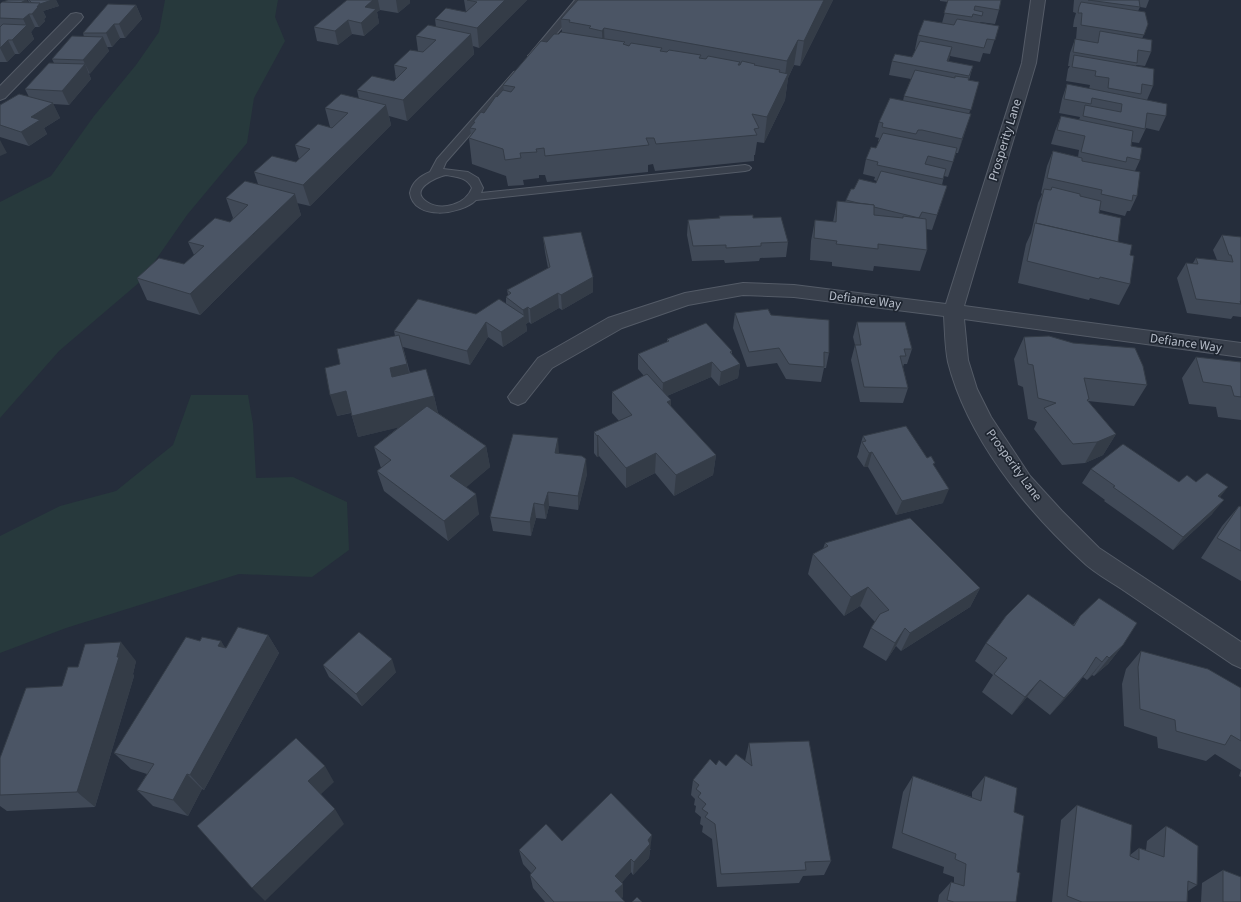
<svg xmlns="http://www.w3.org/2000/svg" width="1241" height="902" font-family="'Source Sans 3',sans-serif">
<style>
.green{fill:#27393c}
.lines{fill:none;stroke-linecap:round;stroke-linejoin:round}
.lane-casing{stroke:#545b67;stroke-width:2}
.street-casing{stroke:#545b67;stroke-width:2}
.lane{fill:#39404c;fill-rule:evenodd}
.street{fill:#39404c;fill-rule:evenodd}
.wall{fill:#404957}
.shaded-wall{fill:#343c47}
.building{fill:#4b5565;stroke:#343c47}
.labels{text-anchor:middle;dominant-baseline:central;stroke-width:3.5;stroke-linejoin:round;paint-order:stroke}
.street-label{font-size:13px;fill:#b4bbc7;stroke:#1e2530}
</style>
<rect width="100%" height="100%" fill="#252d3b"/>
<g class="green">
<path d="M165 0H278L275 17 285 41 254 98 247 143 187 215 141 281 59 351 0 418V202L51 176 94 116 136 65 159 32Z"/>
<path d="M191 395H248L253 424 256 478 293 477 347 502 349 550 312 577 239 574 66 628 0 653V536L60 506 116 491 173 445Z"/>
</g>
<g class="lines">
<g class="lane-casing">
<g id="lane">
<path d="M575 0H585L536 58H530L528 56 530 54Z"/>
<path d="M518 71 522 72 523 74 522 76 446 162 443 169 468 172 478 178 483 188 481 193 745 165 749 166 751 168 749 170 745 171 476 200C461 215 414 221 410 193 412 182 420 176 430 172L437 159 514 72ZM446 175C456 177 467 177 472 188 466 204 442 212 427 202 408 190 436 177 446 175Z"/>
</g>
</g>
<g class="street-casing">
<g id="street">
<path d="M1031 0H1045L1036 63 964 306 1241 343V357L964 319 968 360 977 389 991 417 1030 476 1062 511 1099 548 1241 642V668L1232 664C1198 641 1163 617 1129 594 1114 583 1095 574 1082 561 1025 509 967 437 948 362 945 347 945 331 944 316L794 297 743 295 688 305 622 328 552 368 525 402 518 405 511 402 508 397 538 358 608 318 685 293 743 283 794 285 946 304 1022 63Z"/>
<path d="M76 13 81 14 83 17 81 20 5 98 0 100V86L71 14Z"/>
</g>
</g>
<use href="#lane" class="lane"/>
<use href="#street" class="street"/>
</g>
<g class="wall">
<path d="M8 0H27L28 3H29L28 0H56L59 6 43 11 46 17 44 19 45 21 39 27H35L31 32 34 39 19 54H15L7 62H0V4Z"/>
<path d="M347 0H410V3L398 13 380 10 377 12 379 23 364 36 352 34 338 45 317 41 314 27Z"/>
<path d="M464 0H527L479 48 473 46 474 54 407 121 389 116 391 125 310 206 297 203 301 215 200 315 147 300 137 278 184 264 194 255 188 242 230 222 233 218 226 198 258 184 254 172 296 162 299 159 295 145 330 127 325 108 359 99 357 90 394 81 396 79 394 65 418 51 416 36 436 27 435 19 466 12Z"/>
<path d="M578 0H833L800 66 794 65 788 78 785 100 764 143 757 142 755 155H754V161L655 171 653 164 648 165V172L547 182 545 175H539V178L523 180 524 185 508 186 506 176 472 164 469 138 471 135 470 128 474 124 473 122 484 113 497 97 504 91 503 85 547 42 562 32 561 19Z"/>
<path d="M940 0H1001L999 10 995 24 980 22V23L999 26 990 54 983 53 980 62 950 56 948 62 973 66 969 80 979 82 969 114 966 129 958 153H956L948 177 944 176 942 185 947 186 932 230 926 229 927 250 920 271 874 266 873 271 832 266V262L810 260 811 241 815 220 833 222 837 201 845 202 846 200 854 189 876 183 877 181 874 180 875 177 863 174 866 159 876 148 879 141H878L879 138 875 137 879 122 903 101 904 96 911 79 889 75 892 61 912 57 916 50 915 49 918 35 942 23 948 2 940 1Z"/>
<path d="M1074 0H1149L1146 8 1140 7 1138 11 1148 24 1142 39 1151 52 1145 66 1136 65V66L1153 86 1147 100 1166 116 1159 131 1146 128 1139 143 1132 142 1131 146 1140 160 1135 171 1137 196 1130 211H1127L1125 216 1100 210 1099 213 1118 242 1130 255V284L1119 305 1090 298 1089 300 1018 283 1026 244 1031 233 1038 203 1042 194 1041 193 1047 166 1053 151 1078 157 1079 150 1051 144 1055 131 1061 116 1079 120 1080 117 1059 113 1062 99 1067 84 1089 89 1090 85 1066 81 1068 69 1070 66H1068L1070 53 1075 39 1095 42 1076 39 1077 27H1073L1074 20 1076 13 1073 12Z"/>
<path d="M136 5 142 19 125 38H120L112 47H107L109 51 89 74 91 79 69 105 53 104 60 118 44 128 47 134 29 146 0 137V105L29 97 25 89 54 63 52 59 84 37 83 33Z"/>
<path d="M719 216 753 218 788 242 786 257 760 258 759 261 725 263 724 260 692 261 687 235 688 220 719 218Z"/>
<path d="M1222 235 1241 237V317L1233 316 1231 319 1187 313 1177 278 1186 263H1193L1196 258 1217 260 1213 250Z"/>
<path d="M543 237 593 277V292L562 310 559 308 531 324 529 322 526 324 527 331 503 347 488 337 470 365 403 347 410 373 434 396 438 413 486 446 490 467 466 487 479 514 448 541 384 491 377 471 381 468 374 447 399 427 358 437 351 413 337 416 340 364 395 336 394 331 476 314 506 303V297L508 295 507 290 548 268 545 252Z"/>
<path d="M735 313 771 315 829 353 826 368H824L821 382 786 379 777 363 747 367 733 328Z"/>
<path d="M857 322 912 349 907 364H904L903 367 908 388 903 403 860 402 851 360 855 345 853 337Z"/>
<path d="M1024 337 1147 385 1134 406 1088 401 1116 434 1103 455 1085 463 1062 465 1034 429 1037 422 1028 419 1023 387 1018 385 1014 359Z"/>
<path d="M667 339 732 351V355L740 364 738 378 719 386 711 377 667 396 671 400V407L716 455 713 475 674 496 655 473 626 488 599 456 597 457 594 453V432L619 421 612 413V392L644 376 638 369V354L667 342Z"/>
<path d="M1196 357 1241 362V420L1218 417 1216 407 1189 404 1182 378Z"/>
<path d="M863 436 927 458 934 466 943 503 896 515 868 467H864L857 457 859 451V450Z"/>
<path d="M559 453 587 474 578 510 549 506 546 519 536 518 531 536 493 531 490 517Z"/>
<path d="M1091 469 1179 482H1196L1228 487 1219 497 1212 514 1173 550 1104 501 1105 500 1082 483Z"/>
<path d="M1239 506 1241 507V581L1201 558 1222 526Z"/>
<path d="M825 543 980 588 970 607 901 651 896 646 886 661 863 647 871 628 875 622 860 606 844 616 808 574 813 554 823 549Z"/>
<path d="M1080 616 1123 645 1108 664 1094 676 1092 675 1087 680 1083 677 1072 691 1050 715 1027 697 1012 715 982 692 993 675 975 661 986 643 1073 625Z"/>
<path d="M268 635 279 653 204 790 202 789 188 816 153 806 137 790 147 774 131 769 114 753 200 641H221L224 647 226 648Z"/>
<path d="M1141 651 1241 688V777L1239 776 1241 770 1215 754 1206 761 1158 748 1157 737 1124 726 1122 684 1126 669Z"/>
<path d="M136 661 133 674 134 676 95 807 7 811 0 806V758L62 686 78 667Z"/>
<path d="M323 665 396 672 362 706 329 677Z"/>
<path d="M749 743 831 861 824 875 803 876 799 883 717 887 712 839 702 832 703 826 700 824 701 817 695 812 696 806 694 805 695 799 691 795 693 780 716 765 726 766 745 761Z"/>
<path d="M913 776 972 797V792L985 776 1014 812 1017 872 1016 902H938L939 895 951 882 954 883V877L943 873 944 867 892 848 903 792Z"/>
<path d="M1077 805 1130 855 1139 848 1146 850 1147 841 1166 826 1197 885 1188 891 1187 902H1052L1061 820Z"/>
<path d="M562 841 651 849 650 850 649 858 633 875 631 872 622 882 623 884V897L621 898 625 902H545L533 888 530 875 531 873 523 864 519 850Z"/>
<path d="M1223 870 1241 902H1201L1202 883Z"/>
</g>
<g class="shaded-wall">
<path d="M26 0H27L30 7H10Z"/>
<path d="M52 0H56L59 6 43 11 46 17 44 19 45 21 39 27 32 14 34 5Z"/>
<path d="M373 0H378L380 10 377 12 379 23 364 36 361 23 365 7Z"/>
<path d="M396 0H410V3L398 13Z"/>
<path d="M505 0H527L479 48 477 28Z"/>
<path d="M824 0H833L800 66 804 41Z"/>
<path d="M136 5 142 19 125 38 119 24Z"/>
<path d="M29 14 35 27 31 32 34 39 19 54 12 40 26 25 23 19Z"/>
<path d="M348 20 352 34 338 45 335 31Z"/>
<path d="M114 24 120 38 112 47 106 33Z"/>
<path d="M604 28 605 53 603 56 602 31Z"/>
<path d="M471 34 474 54 407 121 403 100Z"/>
<path d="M103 37 109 51 90 74 83 60Z"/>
<path d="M8 40 15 54 7 62 0 48Z"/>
<path d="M798 40 794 65 788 78 785 100 764 143 767 117 784 83 787 61Z"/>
<path d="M952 47 949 61 945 71 947 61Z"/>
<path d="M85 64 91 79 69 105 62 91Z"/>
<path d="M53 103 60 118 44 128 47 134 29 146 21 132 31 117Z"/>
<path d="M386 105 391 125 310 206 303 185Z"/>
<path d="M971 114 958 153 962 139Z"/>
<path d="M0 140 7 153 0 156Z"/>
<path d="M295 194 301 215 200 315 190 294Z"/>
<path d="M593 277V292L562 310 561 295Z"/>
<path d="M558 293 559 308 531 324 530 309Z"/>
<path d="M528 307 529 322 526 324 527 331 503 347 501 332 524 317 523 310Z"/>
<path d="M486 322 488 337 470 365 467 351Z"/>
<path d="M712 362 711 377 662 398 663 383Z"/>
<path d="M407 364 412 385 396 390 390 368Z"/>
<path d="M740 364 738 378 719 386 721 372Z"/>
<path d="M346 391 353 412 337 416 330 395Z"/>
<path d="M434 396 439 418 358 437 352 416Z"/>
<path d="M671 400 670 421 667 402Z"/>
<path d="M1116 434 1103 455 1085 463 1097 442Z"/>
<path d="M598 435 599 456 597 457V436Z"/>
<path d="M558 438 559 453 556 467 555 453Z"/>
<path d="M486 446 490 467 455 497 450 476Z"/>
<path d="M872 452 868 467H864L869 453Z"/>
<path d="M656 453 655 473 626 488V468Z"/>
<path d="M716 455 713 475 674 496 676 475Z"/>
<path d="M586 459 587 474 578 510V496Z"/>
<path d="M1228 487 1217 501 1218 496Z"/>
<path d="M949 489 943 503 896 515 902 501Z"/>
<path d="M548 492 549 506 546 519 544 505Z"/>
<path d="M476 494 479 514 448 541 444 521Z"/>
<path d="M1224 500 1212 514 1173 550 1183 537Z"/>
<path d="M534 503 536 518 531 536 530 522Z"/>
<path d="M868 587 860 606 844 616 851 597Z"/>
<path d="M980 588 970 607 901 651 910 633Z"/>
<path d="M905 628 896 646 886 661 895 643Z"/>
<path d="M268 635 279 653 204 790 190 775Z"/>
<path d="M221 641 233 660 218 646Z"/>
<path d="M121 642 136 661 133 674 134 676 95 807 77 792Z"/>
<path d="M1123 645 1108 664 1094 676 1109 658Z"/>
<path d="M1107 656 1092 675 1087 680Z"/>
<path d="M392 659 396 672 362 706 356 694Z"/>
<path d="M1086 673 1072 691 1050 715 1064 698Z"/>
<path d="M1040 680 1027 697 1012 715 1025 697Z"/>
<path d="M325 766 334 782 318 797 308 781Z"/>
<path d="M187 774 202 789 188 816 173 800Z"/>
<path d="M335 809 344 824 265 901 252 888Z"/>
<path d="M652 835 649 858 633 875 634 862 648 840Z"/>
<path d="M631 859V872L616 889 615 876Z"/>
<path d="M623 884V897L617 902 615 891Z"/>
</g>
<g class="building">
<path d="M8 0H26L20 3 3 2Z"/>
<path d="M29 0H52L40 4 32 3Z"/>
<path d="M347 0H373L365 7 376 9 361 23 348 20 335 31 314 27Z"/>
<path d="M467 0H505L477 28 435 19 446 8 466 12 477 2Z"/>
<path d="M578 0H824L804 41 798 40 787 61 604 28 602 31 589 28 591 26 569 22 570 20 561 19Z"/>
<path d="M948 0H1001L999 10 975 6 974 10 983 12 982 16 973 14 972 17 944 13Z"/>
<path d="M1088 0H1139L1140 7Z"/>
<path d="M2 2 40 3 37 7H38L32 14H29L23 19 0 18V4Z"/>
<path d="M1081 2 1145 12 1148 24 1144 35 1081 25 1082 13H1078L1079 7Z"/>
<path d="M108 4 136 5 119 24H114L106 33H83Z"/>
<path d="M957 19 999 26 995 40 987 39 984 48 918 35 924 20 954 25Z"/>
<path d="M3 24 27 25 12 40H8L0 48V27Z"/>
<path d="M428 25 471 34 403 100 357 90 372 76 394 81 407 68 394 65 410 50 423 52 436 40 416 36Z"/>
<path d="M1100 31 1152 40 1151 52 1138 50 1137 63 1073 52 1075 39 1098 43Z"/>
<path d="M561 32 625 42 623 44 629 46 631 43 662 48 660 51 667 52 669 50 701 55 699 58 706 59 708 56 740 62 738 65H740L742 61 755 64 754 65 780 70 779 72 788 74 767 117 752 114 759 128 754 129 757 135 656 144 654 138H646L649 145 545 156 544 148 536 149 537 152 520 153 521 158 505 160 503 149 469 138 476 129 470 128 475 122H473L481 112 484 113 496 96 497 97 503 90 511 92 515 87 503 85 541 41 547 42 554 34H559Z"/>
<path d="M72 36 103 37 83 60 52 59Z"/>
<path d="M920 41 952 47 947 61 973 66 969 76 892 61 895 54 912 57Z"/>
<path d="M1074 55 1154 69 1153 86 1142 84 1141 94 1108 88 1109 78 1095 76 1096 71 1072 67Z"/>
<path d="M49 63 85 64 62 91 25 89Z"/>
<path d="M915 70 955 78V76L969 78 968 80 979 82 971 110 904 96Z"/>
<path d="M1067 84 1167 104 1166 116 1147 113 1145 129 1083 116 1085 105 1121 112 1122 104 1092 98 1091 104 1064 99Z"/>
<path d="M19 94 53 103 31 117 40 120 21 132 0 125V105Z"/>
<path d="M341 94 386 105 303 185 254 172 272 156 296 162 310 149 295 145 318 124 332 128 348 113 325 108Z"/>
<path d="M890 98 971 114 962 139 922 130H918L916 134 882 127 883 123 879 122Z"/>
<path d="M1061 116 1133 131 1131 146 1142 148 1140 160 1127 157 1126 162 1081 152 1085 136 1057 130Z"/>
<path d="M883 133 957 148 953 162 928 156 925 164 946 169 943 179 877 165 878 162 866 159 871 147 876 148Z"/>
<path d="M1053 151 1082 158V161L1140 172 1137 196 1133 195 1132 201 1101 194 1102 190 1047 178Z"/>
<path d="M881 171 947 186 937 215 922 212 919 218 874 207V205L858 203 846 200 851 189H854L859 179 876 183Z"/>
<path d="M245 181 295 194 190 294 137 278 159 258 184 264 204 246 188 242 215 218 230 222 248 205 226 198Z"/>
<path d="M1052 187 1080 194V196L1101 201 1099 213 1121 218 1118 242 1036 223 1044 189 1051 190Z"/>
<path d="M837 201 874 205V215L903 218V216L926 219 927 250 878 244V249L836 244 837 241 814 238 815 220 836 222Z"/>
<path d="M753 215V218L781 217 788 242 761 243V246L726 248V245L693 246 688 220 720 218 719 216Z"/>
<path d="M1035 223 1132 245 1130 255 1134 256 1130 284 1100 277 1099 279 1027 261Z"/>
<path d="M581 232 593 277 561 295 558 293 530 309 528 307 523 310 506 297 511 293 507 290 550 267 543 237Z"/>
<path d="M1222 235 1241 237V301H1240L1241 304 1196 299 1186 263 1198 264 1196 258 1233 262 1231 255H1229Z"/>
<path d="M418 299 476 314 499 299 525 316 501 332 486 322 467 351 394 331Z"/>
<path d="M768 309 771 315 829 320V353L824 352V367L789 364 779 348 749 352 735 313Z"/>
<path d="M857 322H905L912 349H904L906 356H900L908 388 864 387 855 345H861Z"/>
<path d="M706 323 732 351 730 352 740 364 721 372 712 362 663 383 638 354 669 341 667 339Z"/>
<path d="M399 335 407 364 390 368 392 377 426 369 434 396 352 416 346 391 330 395 325 368 340 364 337 349Z"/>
<path d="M1049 336 1073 343 1135 348 1143 366 1147 385 1084 378 1089 399 1087 400 1116 434 1097 442 1073 444 1044 408 1056 403 1038 398 1033 365 1028 364 1024 337Z"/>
<path d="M1196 357 1241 362V397L1234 396 1231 386 1203 382Z"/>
<path d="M647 374 671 400 667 402 716 455 676 475 656 453 626 468 598 435 597 436 594 432 632 415 612 392Z"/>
<path d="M427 406 486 446 450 476 476 494 444 521 377 471 391 460 374 447Z"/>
<path d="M906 426 927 458 931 456 935 463 933 464 949 489 902 501 872 452 869 453 862 442 866 441 863 436Z"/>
<path d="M513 434 558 438 555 453 582 456 586 459 578 496 548 492 544 505 534 503 530 522 490 517Z"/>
<path d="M1123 444 1179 482 1187 475 1196 482 1207 473 1228 487 1218 496 1224 500 1183 537 1113 487 1115 486 1091 469Z"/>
<path d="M1239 506 1241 507V551L1217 538Z"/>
<path d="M910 518 980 588 910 633 905 628 895 643 871 628 880 614 889 610 868 587 851 597 813 554 828 546 825 543Z"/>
<path d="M1028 594 1074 626 1080 616 1099 598 1137 623 1123 645 1109 658 1107 656 1102 662 1096 657 1086 673 1064 698 1040 680 1025 697 994 674 1007 658 986 643 1006 616Z"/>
<path d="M238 627 268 635 190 775 187 774 173 800 137 790 154 764 114 753 186 637 200 641 202 637 221 641 218 646 226 648Z"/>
<path d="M359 632 392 659 356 694 323 665Z"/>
<path d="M121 642 117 657H119L77 792 0 795V758L26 688 62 686 68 667H78L85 644Z"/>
<path d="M1141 651 1208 669 1241 688V741L1231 735 1225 745 1176 731 1175 720 1140 709 1138 667Z"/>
<path d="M296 738 325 766 308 781 335 809 252 888 197 826Z"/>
<path d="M809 741 831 861 805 862 806 870 721 874 715 824 705 817 708 813 702 809 706 804 698 797 701 793 696 789 699 785 693 780 710 759 716 765 719 760 726 766 736 754 752 766 749 743Z"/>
<path d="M913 776 981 801 985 776 1017 788 1014 812 1024 816 1017 872 1020 873 1016 902H954L947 900 951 882 964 886 966 864 955 859 956 854 902 833Z"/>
<path d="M611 793 652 835 648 840 650 844 634 862 631 859 615 876 623 884 615 891 625 902H554L530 875 536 868 519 850 546 824 562 841Z"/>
<path d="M1077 805 1132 825 1130 856 1139 860V848L1164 857 1166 826 1172 829 1198 846 1197 885 1188 881 1187 902H1082L1067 896Z"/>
<path d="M1223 870 1241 877V902H1223Z"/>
<path d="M637 897 642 902H632Z"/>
</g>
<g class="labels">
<g class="street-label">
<text transform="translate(1005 140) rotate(-73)">Prosperity Lane</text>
<text transform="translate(865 300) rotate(7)">Defiance Way</text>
<text transform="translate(1186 343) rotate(8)">Defiance Way</text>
<text transform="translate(1014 465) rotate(54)">Prosperity Lane</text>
</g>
</g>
</svg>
